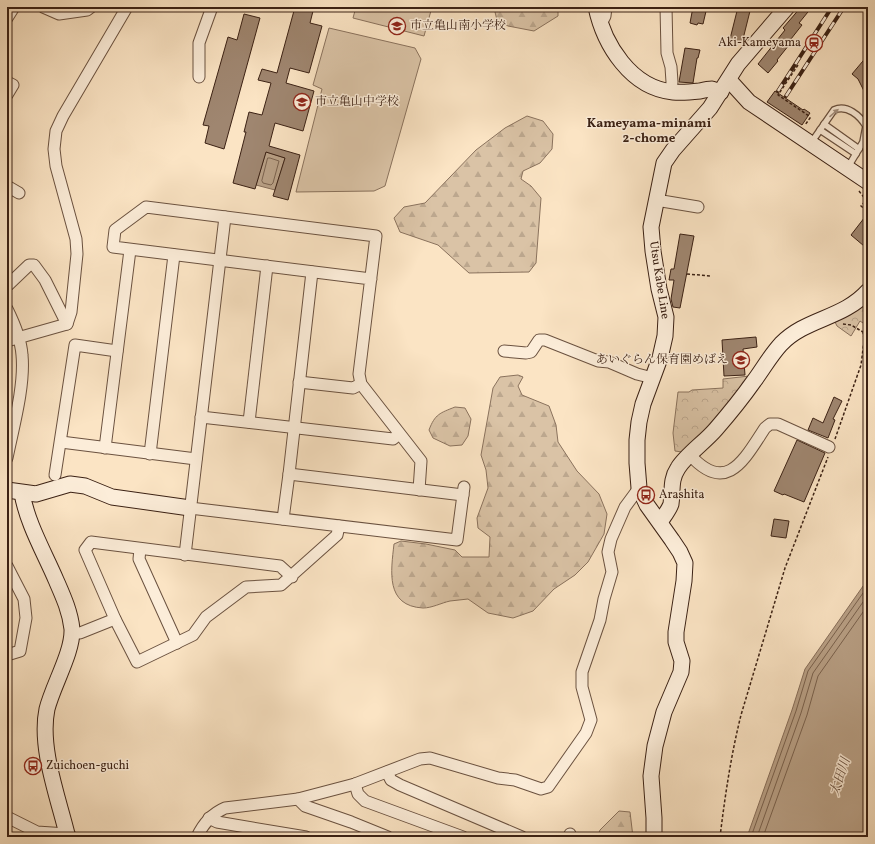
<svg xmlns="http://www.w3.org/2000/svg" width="875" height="844" font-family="Vollkorn,'Noto Serif JP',serif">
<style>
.forest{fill:url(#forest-firs);stroke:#8a725d}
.park{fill:url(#park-crowns);stroke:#8a725d}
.garden{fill:#dac3a6;stroke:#8a725d}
.water{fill:#baa288;stroke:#876e5a}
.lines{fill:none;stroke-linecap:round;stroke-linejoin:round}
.shore{stroke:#7a624e;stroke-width:1}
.building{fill:#9f8670;stroke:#3b2114}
.lane-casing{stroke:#6b5240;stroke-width:8}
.street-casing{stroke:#6b5240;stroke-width:13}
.secondary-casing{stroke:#3b2114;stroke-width:17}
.path{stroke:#3b2114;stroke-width:1.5;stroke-dasharray:3 2;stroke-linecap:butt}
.lane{stroke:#fcedd9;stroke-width:5.5}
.street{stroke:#fcedd9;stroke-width:11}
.secondary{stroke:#fcedd9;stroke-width:15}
.rail-casing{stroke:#3b2114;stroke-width:4}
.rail{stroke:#fcedd9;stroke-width:2.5;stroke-dasharray:8;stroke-linecap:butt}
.oneway{fill:#a59180}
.labels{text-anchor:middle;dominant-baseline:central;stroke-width:3;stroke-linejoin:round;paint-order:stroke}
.poi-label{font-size:12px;fill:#3b2114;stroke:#fcedd9;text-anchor:start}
.street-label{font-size:12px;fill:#3b2114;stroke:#fcedd9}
.neighbourhood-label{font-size:13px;font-weight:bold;fill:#3b2114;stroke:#fcedd9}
.water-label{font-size:13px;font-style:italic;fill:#674e3d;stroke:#fcedd9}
</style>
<defs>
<pattern id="forest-firs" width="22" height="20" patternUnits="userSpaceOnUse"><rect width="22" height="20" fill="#dac3a6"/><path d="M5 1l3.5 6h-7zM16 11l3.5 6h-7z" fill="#bca78e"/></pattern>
<pattern id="park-crowns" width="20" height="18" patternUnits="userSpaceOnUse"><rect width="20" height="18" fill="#dac3a6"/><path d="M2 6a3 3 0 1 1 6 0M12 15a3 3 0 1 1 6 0" fill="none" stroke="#bca78e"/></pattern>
</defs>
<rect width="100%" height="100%" fill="#fbe4c4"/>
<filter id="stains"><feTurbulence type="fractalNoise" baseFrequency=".005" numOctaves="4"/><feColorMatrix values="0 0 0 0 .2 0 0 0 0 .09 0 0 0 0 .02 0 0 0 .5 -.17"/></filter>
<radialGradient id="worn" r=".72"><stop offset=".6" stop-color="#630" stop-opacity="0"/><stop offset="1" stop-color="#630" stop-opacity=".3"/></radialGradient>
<g class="forest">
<path d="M496 7H558V16L534 31 508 26 497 20 495 12Z"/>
<path d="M527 116 543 121 553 134 552 149 540 163 523 171 521 179 531 186 541 198 536 263 529 272 469 273 438 245 400 232 394 218 404 207 425 203 476 150 505 128Z"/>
<path d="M518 375 523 377 518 386 522 395 549 406 556 425 558 442 577 471 599 494 607 514 604 534 588 562 575 575 554 589 533 611 513 618 488 613 468 599C462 600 456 600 450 601 441 603 432 608 423 608 385 606 391 571 394 544L401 541 426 544 455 550 462 557H489L490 537 478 528 477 518 488 488 486 470 481 455 493 388 500 377Z"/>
<path d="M455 407 465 408 471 419 468 436 462 445 450 446 433 438 429 430C435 414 440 413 455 407Z"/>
<path d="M619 811 630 812 633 837H597L600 830Z"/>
</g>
<g class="park">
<path d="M868 297V304L863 323 860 321 851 336 837 326 834 320Z"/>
<path d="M749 376C729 403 707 429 682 452L675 451 673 433 678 392H689L692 390 723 388V379Z"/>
</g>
<g class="garden">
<path d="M356 7H432L424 36 353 18Z"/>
<path d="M329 28 415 48 421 59 385 186 374 191 296 192 322 89 313 85Z"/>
</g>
<g class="water">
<path d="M266 152 285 158 275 190 256 185Z"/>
<path d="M868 579V837H747L792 710 805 669Z"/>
</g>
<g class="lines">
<g class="shore">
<path d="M268 158H270L279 161 273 183 271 185 263 183 262 181Z"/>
<path d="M751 837 796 711 808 671 868 586"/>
<path d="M757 837 801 713 813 673 868 595"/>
<path d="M763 837 807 715 818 676 868 605"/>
</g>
</g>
<g class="building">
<path d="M295 7H314L310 23 322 26 309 73 290 68 286 83 314 91 303 131 275 123 269 146 300 155 288 200 273 196 285 158 266 152 255 189 233 183 246 132H244L249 112 262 115 271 83 258 80 262 69 277 73Z"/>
<path d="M693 7H707L703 24 698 23 697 25 690 23Z"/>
<path d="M738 7H751L742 43 730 39Z"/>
<path d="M801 7H812L799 23 802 25 791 39 793 40 777 60 778 61 768 73 758 64 785 30 783 28Z"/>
<path d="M244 14 260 18 224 149 205 143 209 126 203 125 228 37 237 40Z"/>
<path d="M685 48 700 50 698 58H697L693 83 679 82Z"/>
<path d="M868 55V99L858 79 852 74Z"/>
<path d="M775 91 803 110 804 109 810 113 802 125 767 102Z"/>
<path d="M868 213V241L864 246 851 235Z"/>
<path d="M680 234 694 236 680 308 673 307 671 299 674 280H669L671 269H674Z"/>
<path d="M756 337 757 347 743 349 745 375 724 376 722 340Z"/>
<path d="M834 397 842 401 833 419 835 420 828 438 808 430 813 418 823 423Z"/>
<path d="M797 440 825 453 804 502 784 494 783 495 774 491Z"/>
<path d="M774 519 789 521 786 538 771 536Z"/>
</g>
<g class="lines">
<g class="lane-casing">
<g id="lane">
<path d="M824 124 859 149"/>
<path d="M820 130 856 154"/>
<path d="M811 143 834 110C847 104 860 116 866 126L863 142 848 167"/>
</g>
</g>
<g class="street-casing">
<g id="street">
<path d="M43 7 59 14 87 10 91 7"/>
<path d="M666 7 667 53 671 67 672 82 671 92"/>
<path d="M7 18 14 7"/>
<path d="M601 24 605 16 606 7"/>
<path d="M199 77V43L212 7"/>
<path d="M7 82 13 85 7 95"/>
<path d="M7 186 19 193"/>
<path d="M656 200 698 207"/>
<path d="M371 279 113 247 115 230 146 207 376 236 359 374 361 384 421 461 419 490"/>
<path d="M7 286 29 265H34L45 280 67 324"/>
<path d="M7 309C14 323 21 340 22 355 25 386 13 428 7 458"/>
<path d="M7 341 67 324 71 312 77 254 76 239 56 166 54 149 56 131 63 116 127 7"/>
<path d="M504 351 526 353 531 352 539 340H545L598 361 609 362 637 374 653 378"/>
<path d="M299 382 353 388 361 384"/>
<path d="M201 417 393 439 399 434"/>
<path d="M249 422 267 266"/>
<path d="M61 442 196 459"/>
<path d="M105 448 130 250"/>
<path d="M150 454 174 255"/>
<path d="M690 455C727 496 745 458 765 428L770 424H778L829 447"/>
<path d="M289 474 463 495"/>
<path d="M55 475 75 345 117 351"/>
<path d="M190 508 457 540 464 487"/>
<path d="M283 519 289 474 312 272"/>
<path d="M140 549 139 559 177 643"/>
<path d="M185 555 225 217"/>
<path d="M7 566 24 599 26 618 20 651 7 655"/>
<path d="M292 577 280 566 91 542 85 550 115 619 137 662 193 635 206 617 246 587 281 585 337 535 339 526"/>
<path d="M71 633H80L115 619"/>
<path d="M387 772 391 780 400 785 522 837"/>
<path d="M355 784 358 794 365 801 463 837"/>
<path d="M298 799 305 806 351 822 388 837"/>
<path d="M7 817 37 832 67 834 72 837"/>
<path d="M209 818 217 822 306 837"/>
<path d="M197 837C203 824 211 814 225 808L298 799 355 784 420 759 430 758 498 778 515 780 541 789 548 787 586 733 591 720 582 687V672L600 620 604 599 612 572 608 552 611 539 625 507 639 488"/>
<path d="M569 837 570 834"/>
</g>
</g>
<g class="secondary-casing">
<g id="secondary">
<path d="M596 7C604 45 631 88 673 92 682 93 691 92 700 91 704 90 709 89 712 89 715 90 718 91 721 92"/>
<path d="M729 80 749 102 868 182"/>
<path d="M7 490 36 494 70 484 85 486 112 497 190 508"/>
<path d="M22 493C27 523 44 552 56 580 63 596 70 611 72 629 73 652 53 685 47 709 39 747 58 797 67 834"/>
<path d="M660 522C664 516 669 510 671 504 673 491 670 480 678 468 686 455 705 442 716 429 729 414 742 398 754 381 763 369 770 356 781 344 806 318 843 319 868 291"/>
<path d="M654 837V818L651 776 655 746 664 712 681 672 682 661 676 642V632L684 581 685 563 680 552 672 540 647 505 639 488 637 463V440L639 422 643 404 660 358 665 336 666 317 659 289 653 251 651 227 664 163 673 150 710 108 738 64 787 7"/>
</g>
</g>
<g class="path">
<path d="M798 65 778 95 809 116 810 118 805 125"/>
<path d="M859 191 866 200"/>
<path d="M868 198 861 206 868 212"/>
<path d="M687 274 711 276"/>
<path d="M843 324 851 325 863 332"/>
<path d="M864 339 863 332 868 313"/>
<path d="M835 439 861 365 864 341 868 329"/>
<path d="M720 837C725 796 731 755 741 715L785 568 828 457"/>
</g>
<use href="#lane" class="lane"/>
<use href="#street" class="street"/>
<use href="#secondary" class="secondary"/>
<g class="rail-casing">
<g id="rail">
<path d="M778 91 832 7"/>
<path d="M786 96 844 7"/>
</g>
</g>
<use href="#rail" class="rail"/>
</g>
<defs><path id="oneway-solid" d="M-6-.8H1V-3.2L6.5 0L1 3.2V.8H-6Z"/></defs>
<use class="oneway" href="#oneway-solid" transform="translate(834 113) rotate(-41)"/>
<defs>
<g id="school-ring" transform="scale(0.9)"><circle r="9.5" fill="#fcedd9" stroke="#8f2418" stroke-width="1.5"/><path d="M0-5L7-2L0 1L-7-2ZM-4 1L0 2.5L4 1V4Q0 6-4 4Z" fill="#8f2418"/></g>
<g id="station-ring" transform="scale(0.9)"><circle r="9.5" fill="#fcedd9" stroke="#8f2418" stroke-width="1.5"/><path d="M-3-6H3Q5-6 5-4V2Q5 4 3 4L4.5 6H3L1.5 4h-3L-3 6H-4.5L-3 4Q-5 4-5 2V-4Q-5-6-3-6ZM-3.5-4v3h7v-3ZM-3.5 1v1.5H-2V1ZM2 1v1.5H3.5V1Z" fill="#8f2418"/></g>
<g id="bus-ring" transform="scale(0.9)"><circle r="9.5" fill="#fcedd9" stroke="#8f2418" stroke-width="1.5"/><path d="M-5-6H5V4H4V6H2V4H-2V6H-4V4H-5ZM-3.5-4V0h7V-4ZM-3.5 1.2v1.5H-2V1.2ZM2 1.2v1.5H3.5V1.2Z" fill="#8f2418"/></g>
</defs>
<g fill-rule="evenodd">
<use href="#school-ring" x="397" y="26"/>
<use href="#station-ring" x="814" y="43"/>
<use href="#school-ring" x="302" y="102"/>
<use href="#school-ring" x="741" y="360"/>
<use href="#bus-ring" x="646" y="495"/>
<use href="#bus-ring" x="33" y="766"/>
</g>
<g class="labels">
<g class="poi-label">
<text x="410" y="26">市立亀山南小学校</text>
<text x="801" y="43" text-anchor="end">Aki-Kameyama</text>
<text x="315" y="102">市立亀山中学校</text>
<text x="728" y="360" text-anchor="end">あいぐらん保育園めばえ</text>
<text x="659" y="495">Arashita</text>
<text x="46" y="766">Zuichoen-guchi</text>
</g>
<g class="street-label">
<text transform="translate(659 280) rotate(81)">Utsu Kabe Line</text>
</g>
<g class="neighbourhood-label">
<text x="649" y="124">Kameyama-minami<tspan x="649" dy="15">2-chome</tspan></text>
</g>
<g class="water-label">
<text transform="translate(841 777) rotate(-72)">太田川</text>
</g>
</g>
<rect width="875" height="844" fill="none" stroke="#fbe4c4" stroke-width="24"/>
<rect x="8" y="8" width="859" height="828" fill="none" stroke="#3b2114" stroke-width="2"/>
<rect x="12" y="12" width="851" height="820" fill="none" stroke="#3b2114"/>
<rect width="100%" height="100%" filter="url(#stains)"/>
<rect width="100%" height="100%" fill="url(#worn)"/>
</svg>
